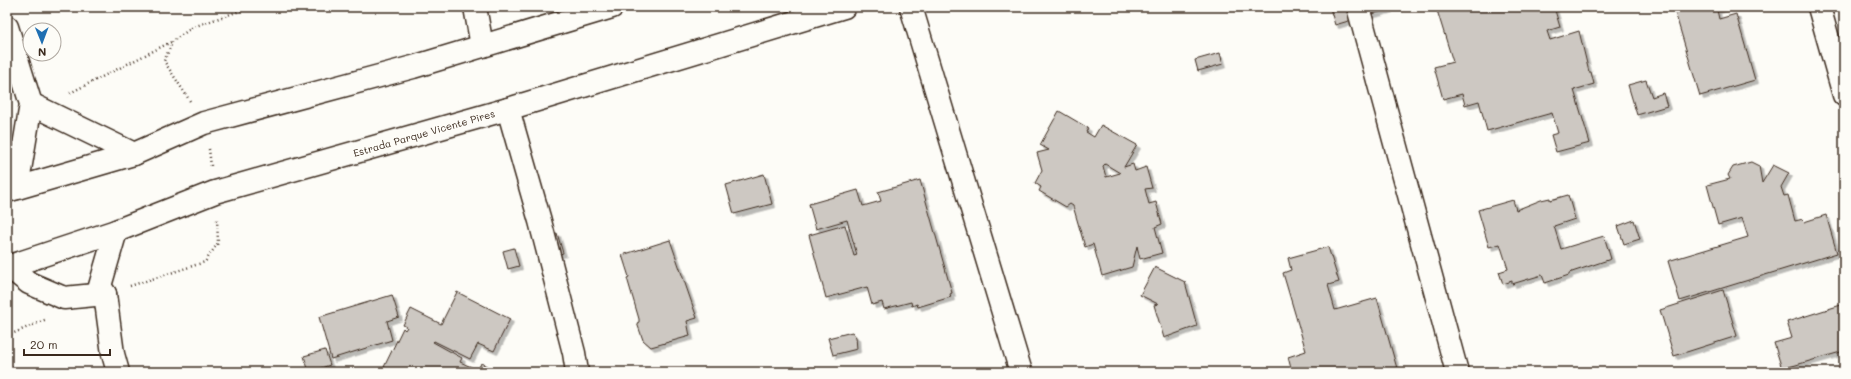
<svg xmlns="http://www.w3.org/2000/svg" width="1851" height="379" font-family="Mali,sans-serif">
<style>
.building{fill:#cdc8c2;stroke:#3b2a1e;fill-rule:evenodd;filter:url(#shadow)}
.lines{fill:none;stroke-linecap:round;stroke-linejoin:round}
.minor-casing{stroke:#3b2a1e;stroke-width:25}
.major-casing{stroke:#3b2a1e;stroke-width:25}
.path{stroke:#3b2a1e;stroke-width:2.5;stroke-dasharray:1 3;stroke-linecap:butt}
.minor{stroke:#fdfcf7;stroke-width:22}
.major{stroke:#fdfcf7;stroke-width:22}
.labels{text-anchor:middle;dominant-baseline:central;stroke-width:3;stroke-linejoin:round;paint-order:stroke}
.street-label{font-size:10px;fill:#3b2a1e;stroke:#fdfcf7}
</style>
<defs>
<filter id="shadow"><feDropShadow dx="3.5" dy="3.5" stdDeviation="0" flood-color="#0004"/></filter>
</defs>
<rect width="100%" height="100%" fill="#fdfcf7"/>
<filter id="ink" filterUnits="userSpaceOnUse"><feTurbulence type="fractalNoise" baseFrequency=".025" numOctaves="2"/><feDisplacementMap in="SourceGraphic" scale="8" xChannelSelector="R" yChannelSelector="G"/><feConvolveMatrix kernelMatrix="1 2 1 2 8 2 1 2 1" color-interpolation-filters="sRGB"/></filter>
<g filter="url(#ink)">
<g class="building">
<path d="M1389 7V9L1335 25 1330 8Z"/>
<path d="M1436 7H1554L1560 27 1547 31 1550 40 1579 31 1589 72H1591L1594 84 1574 90 1590 143 1556 152 1551 135 1558 133 1552 113 1487 131 1479 101 1465 105 1462 94 1443 99 1434 67 1453 62Z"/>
<path d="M1679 7H1726L1717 10 1719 19 1736 14 1755 80 1700 96 1674 9Z"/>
<path d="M1220 53 1223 64 1198 71 1195 60Z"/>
<path d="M1646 80 1652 97 1663 93 1667 106 1637 115 1628 85Z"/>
<path d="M1059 111 1088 128 1086 132 1094 137 1101 125 1137 145 1124 167 1133 164 1135 171 1146 167 1152 188 1145 189 1149 204 1156 202 1162 224 1155 227 1162 253 1140 259 1137 246 1132 267 1102 276 1093 244 1085 247 1073 206 1070 204 1066 207 1039 191 1041 187 1035 183 1042 170 1037 153 1049 150 1040 145ZM1105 164 1120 173 1106 177 1103 166Z"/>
<path d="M1751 162 1759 166 1762 183 1773 165 1789 173 1781 187 1784 196 1788 195 1795 221 1803 219 1804 222 1826 215 1837 253 1680 301 1668 261 1748 237 1742 218 1718 225 1707 185 1730 179 1728 175 1733 167Z"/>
<path d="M764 174 772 204 734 214 726 185Z"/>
<path d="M920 180 952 293 950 294 951 297 918 307 917 304 912 306 911 302 884 309 882 302 872 305 867 287 826 298 809 235 845 225 854 256 857 255 847 220 816 229 809 204 858 190 863 206 881 201 878 192Z"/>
<path d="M1568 195 1575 219 1554 226 1561 249 1604 236 1611 259 1569 273V275L1545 283 1542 275 1512 284V281L1503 284 1499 272 1508 269 1500 244 1489 247 1478 210 1513 200 1516 210 1541 200 1550 198V200Z"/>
<path d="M1634 220 1640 239 1624 244 1618 226Z"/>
<path d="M557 233 563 253 547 258 541 238Z"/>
<path d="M670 240 697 318 687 321 690 336 651 347 643 340 637 323 639 322V319L627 278 629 277 622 255Z"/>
<path d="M1328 247 1339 282 1328 285 1335 310 1377 298 1398 372H1292L1288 357 1306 351 1283 273 1291 270 1288 258Z"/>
<path d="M514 248 519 266 508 269 503 251Z"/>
<path d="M1155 267 1185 282 1197 326 1164 338 1154 305 1158 304 1140 295Z"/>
<path d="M1723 290 1737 336 1674 356 1660 310Z"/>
<path d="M457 292 510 319 494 351 478 344 470 359 434 341 433 342 462 358 460 362 478 370 481 363 498 372H394L384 367 403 328 405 330 407 327 403 325 411 309 441 324Z"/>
<path d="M392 295 399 317 387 321 392 340 331 359 319 317Z"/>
<path d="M1844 304V351L1782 369 1774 343 1792 338 1787 322Z"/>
<path d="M852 332 856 337 857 349 833 355 828 338Z"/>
<path d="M325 350 330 365 309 372 304 356Z"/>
</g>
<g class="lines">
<g class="minor-casing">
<g id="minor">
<path d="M475 7 482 46"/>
<path d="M911 7 1021 372"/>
<path d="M1358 7 1457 372"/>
<path d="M1819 7 1844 95"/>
<path d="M7 27 31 104 17 188"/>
<path d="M31 104 134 154"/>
<path d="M508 109 540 221 574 353 577 372"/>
<path d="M116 231 100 286 105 294 113 354 118 372"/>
<path d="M8 266 29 283 64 298 105 294"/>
</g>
</g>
<g class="major-casing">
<g id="major">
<path d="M7 191 134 154 204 123 413 67 612 7"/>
<path d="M7 267 116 231 215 192 508 109 844 7"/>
</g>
</g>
<g class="path">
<path d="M70 93 173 41"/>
<path d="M190 101 164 61 173 41 193 27 251 7"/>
<path d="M209 149 211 166"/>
<path d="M130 286 205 262 218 243 217 218"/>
<path d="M7 336 47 319"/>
</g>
<use href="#minor" class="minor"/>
<use href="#major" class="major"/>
</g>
</g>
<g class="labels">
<g class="street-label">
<text transform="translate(424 133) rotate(-16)">Estrada Parque Vicente Pires</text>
</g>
</g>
<rect width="1851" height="379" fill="none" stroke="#fdfcf7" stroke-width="24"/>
<rect x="12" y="12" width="1827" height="355" fill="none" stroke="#3b2a1e" stroke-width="1.5" filter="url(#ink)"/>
<g transform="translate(42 42) rotate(179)"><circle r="19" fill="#fdfcf7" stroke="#afa8a0"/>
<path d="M0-3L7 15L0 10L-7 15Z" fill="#1f6fb2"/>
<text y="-6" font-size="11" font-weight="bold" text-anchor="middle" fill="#3b2a1e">N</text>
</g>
<path d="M24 349v6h86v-6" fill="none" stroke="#3b2a1e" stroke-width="2"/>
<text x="30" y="349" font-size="12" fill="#3b2a1e" stroke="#fdfcf7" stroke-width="3" paint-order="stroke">20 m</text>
</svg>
